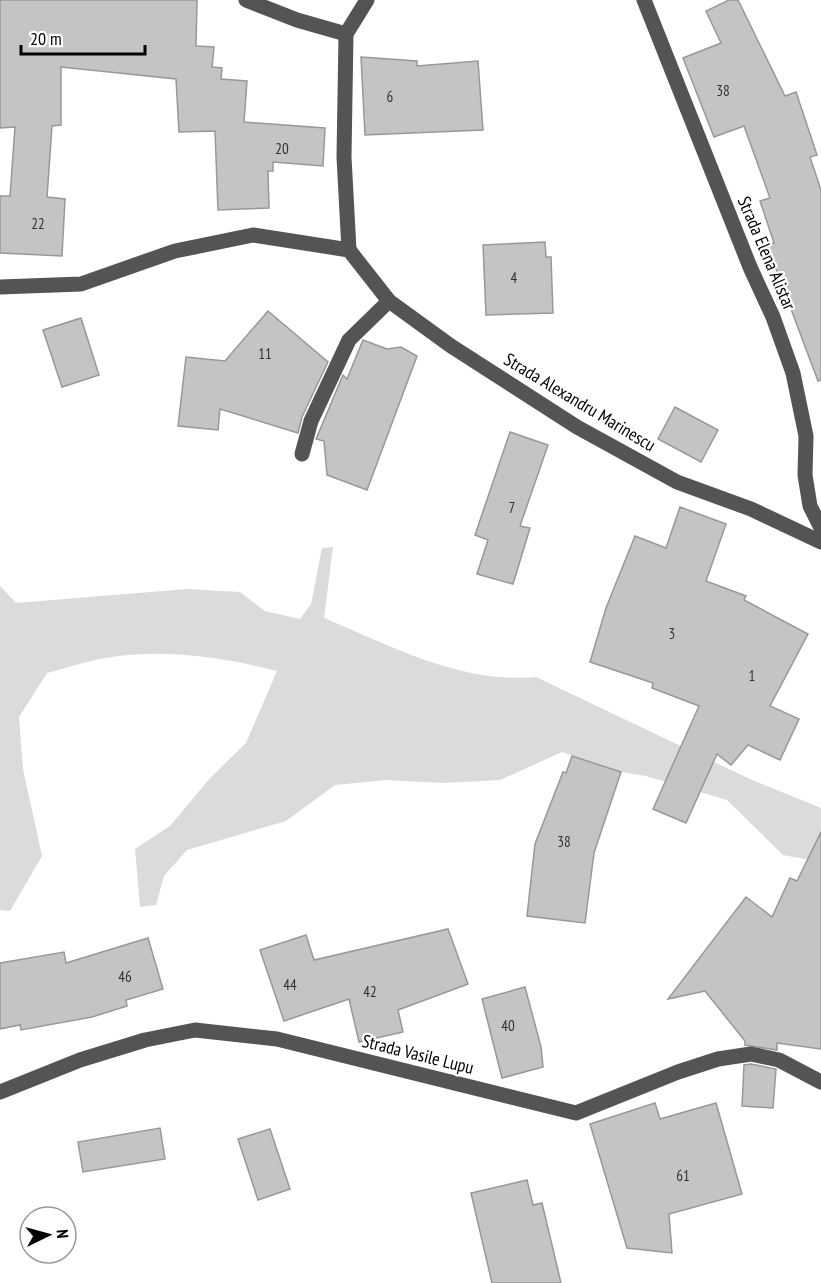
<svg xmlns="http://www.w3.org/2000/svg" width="821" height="1283" font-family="'PT Sans Narrow',sans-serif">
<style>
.green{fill:#dbdbdb}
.building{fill:#c4c4c4;stroke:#989898;stroke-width:1.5}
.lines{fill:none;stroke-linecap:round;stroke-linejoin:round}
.minor{stroke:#545454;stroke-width:15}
.labels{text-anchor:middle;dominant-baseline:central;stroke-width:4.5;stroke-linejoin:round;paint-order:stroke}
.number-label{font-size:15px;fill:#313131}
.street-label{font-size:18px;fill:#000;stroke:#fff}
</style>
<rect width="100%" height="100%" fill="#fff"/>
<path class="green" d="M333 547 324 618C391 646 461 684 536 677L752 780 821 808V862L783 855 727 800 646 776 621 772 562 752 500 780 444 783 386 780 335 785 286 821 187 850 164 876 156 905 140 907 135 849 170 826 211 777 246 743 277 671C222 657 163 648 106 658 86 661 67 668 47 673L19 717 23 769 42 856 10 911 0 910V586L16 603 187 589 240 592 265 611 300 619 311 604 322 548Z"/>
<g class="building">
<path d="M0 0H197L196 46 214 47 212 67 222 68 221 79 247 81 244 122 325 128 323 166 273 162V171H268L269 208 218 210 215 131 179 132 176 79 61 67V125L52 126 47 197 65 199 62 256 0 253V196H10L15 127 0 128Z"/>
<path d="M729 0H738L785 96 796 92 817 155 810 157 821 190V380L818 381 767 245 774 243 760 201 770 198 744 126 714 137 683 58 721 43 706 11Z"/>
<path d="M361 57 417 61V66L478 61 483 130 365 135Z"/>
<path d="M545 242 546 257H551L553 313 486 315 483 245Z"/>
<path d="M268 311 328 362 302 417 298 433 220 409 218 430 178 426 186 357 225 361Z"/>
<path d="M81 318 99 375 62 387 43 330Z"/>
<path d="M363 340 387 349 401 347 417 356 367 490 327 475 324 441 316 439 343 375 347 379Z"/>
<path d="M675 407 718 430 701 462 658 439Z"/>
<path d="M510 432 548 445 520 526 530 528 513 584 477 574 488 540 475 535Z"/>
<path d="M680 507 726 524 706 581 746 596 744 600 808 634 770 706 799 719 780 760 748 745 731 765 717 754 686 823 653 809 699 706 652 688 653 683 590 662 606 608 635 536 666 548Z"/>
<path d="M572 756 621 772 594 853 585 923 527 916 535 844 563 772 566 773Z"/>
<path d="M821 832V1049L777 1043V1050L745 1045V1041L705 991 668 999 746 897 772 917 790 878 797 881Z"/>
<path d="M448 929 468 984 398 1010 403 1032 359 1042 349 999 284 1021 260 950 306 935 314 960Z"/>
<path d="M148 938 163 989 126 1000 127 1006 92 1017 21 1030 20 1025 0 1029V963L64 952 66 963Z"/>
<path d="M525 987 541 1047 543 1067 502 1078 482 999Z"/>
<path d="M751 1064 776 1069 773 1108 742 1106 744 1065Z"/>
<path d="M655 1103 660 1119 716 1103 742 1194 669 1214 672 1253 627 1248 590 1124Z"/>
<path d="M160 1128 165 1159 83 1172 78 1142Z"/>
<path d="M270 1129 290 1189 258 1200 238 1139Z"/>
<path d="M527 1180 533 1205 542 1203 561 1283H492L471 1193Z"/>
</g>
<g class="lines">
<g class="minor">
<path d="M246 0 297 20 346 34"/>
<path d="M644 0 750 267 773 317 793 373 806 436 805 475 810 506 821 528"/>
<path d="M349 250 344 157 346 34 367 0"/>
<path d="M0 287 81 284 175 251 253 235 349 250 389 301 451 346 577 427 677 482 751 509 821 542"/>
<path d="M302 454 311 421 349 340 389 301"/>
<path d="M0 1092 80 1060 145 1040 195 1030 277 1039 576 1113 678 1072 718 1059 751 1054 779 1060 821 1082"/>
</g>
</g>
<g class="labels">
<g class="number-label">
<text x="723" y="90">38</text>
<text x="390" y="96">6</text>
<text x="282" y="148">20</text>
<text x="38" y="223">22</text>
<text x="514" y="277">4</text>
<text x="265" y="353">11</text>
<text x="512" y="507">7</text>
<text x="672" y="633">3</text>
<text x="752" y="675">1</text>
<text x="564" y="841">38</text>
<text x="125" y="976">46</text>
<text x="290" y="984">44</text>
<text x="370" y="991">42</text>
<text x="508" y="1025">40</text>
<text x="683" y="1175">61</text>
</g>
<g class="street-label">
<text transform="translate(767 253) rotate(67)">Strada Elena Alistar</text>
<text transform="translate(580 402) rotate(31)">Strada Alexandru Marinescu</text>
<text transform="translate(418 1054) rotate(14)">Strada Vasile Lupu</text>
</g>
</g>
<g transform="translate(48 1235) rotate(85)"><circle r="28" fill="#ffffff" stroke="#999999" stroke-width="1.5"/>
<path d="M0-4.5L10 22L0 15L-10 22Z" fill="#000000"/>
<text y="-9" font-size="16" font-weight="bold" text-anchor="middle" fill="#000000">N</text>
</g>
<path d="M21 45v9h124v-9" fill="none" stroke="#000000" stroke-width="3"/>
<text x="30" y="45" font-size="18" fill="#000000" stroke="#ffffff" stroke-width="4.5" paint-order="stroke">20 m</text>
</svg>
